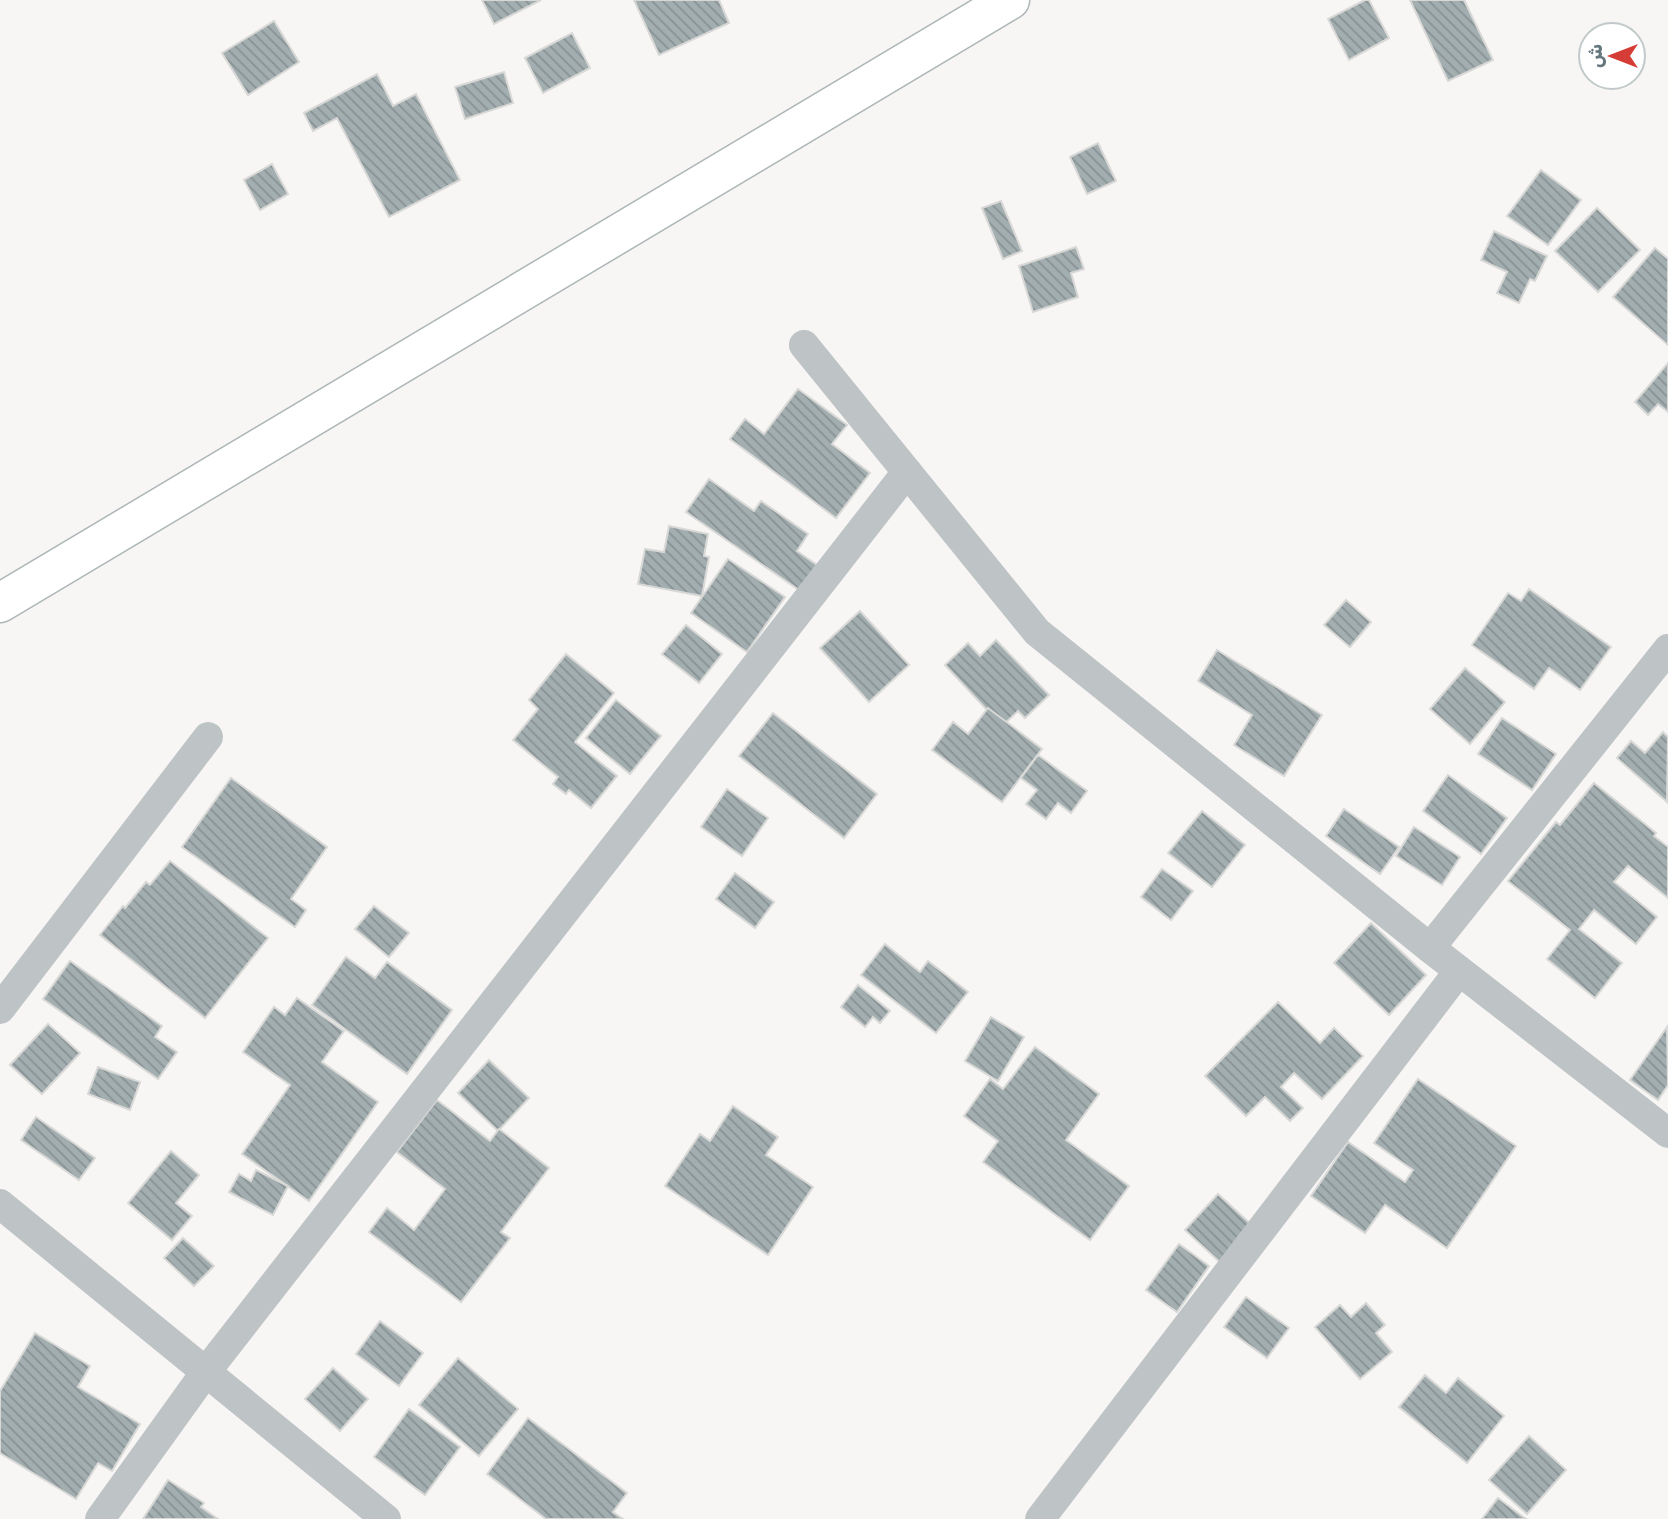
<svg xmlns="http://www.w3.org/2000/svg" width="1668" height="1519" font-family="Rubik,Vazirmatn,sans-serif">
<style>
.building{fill:url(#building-back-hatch);stroke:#d8d8d6;stroke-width:2}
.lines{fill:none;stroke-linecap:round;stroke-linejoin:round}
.secondary-casing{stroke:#aeb6b8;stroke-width:41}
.street{stroke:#bec3c5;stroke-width:30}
.secondary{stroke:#fff;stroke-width:38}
</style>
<defs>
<pattern id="building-back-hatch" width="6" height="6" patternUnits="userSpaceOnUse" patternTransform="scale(1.75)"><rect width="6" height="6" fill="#a3aeb1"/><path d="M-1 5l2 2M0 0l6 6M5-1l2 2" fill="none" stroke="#889295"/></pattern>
</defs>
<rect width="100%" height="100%" fill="#f7f6f4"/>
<g class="building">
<path d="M482 0H541L494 24Z"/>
<path d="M634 0H719L729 23 659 55Z"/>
<path d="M1365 0H1369L1389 38 1349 60 1328 19Z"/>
<path d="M1410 0H1464L1493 60 1448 81Z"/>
<path d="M274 21 299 62 248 95 222 53Z"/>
<path d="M572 33 590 68 543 93 525 58Z"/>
<path d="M504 72 513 103 465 119 455 87Z"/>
<path d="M377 74 393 106 416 94 460 180 389 217 337 118 313 131 304 113Z"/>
<path d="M1098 143 1116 181 1087 194 1070 157Z"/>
<path d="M272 164 288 194 260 210 244 180Z"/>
<path d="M1541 170 1581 200 1548 245 1507 216Z"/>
<path d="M1001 201 1022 251 1003 259 982 208Z"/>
<path d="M1597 208 1640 250 1598 292 1555 251Z"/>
<path d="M1494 231 1547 256 1535 281 1530 279 1519 303 1497 293 1507 272 1481 260Z"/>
<path d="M1076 247 1084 269 1071 273 1078 297 1033 312 1019 266Z"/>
<path d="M1655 248 1668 259V345L1613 297Z"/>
<path d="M1668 363V412L1658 404 1648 415 1635 402Z"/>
<path d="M798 389 847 425 832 444 870 473 836 518 730 439 745 419 764 434Z"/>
<path d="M709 479 754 511 761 501 808 534 797 551 817 565 799 590 686 512Z"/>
<path d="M669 526 708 534 704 556 709 557 702 596 638 584 645 549 664 552Z"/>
<path d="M728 559 785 597 747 652 691 613Z"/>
<path d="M1529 589 1611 647 1580 690 1549 668 1534 689 1472 645 1508 593 1521 601Z"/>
<path d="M1346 600 1371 622 1350 647 1324 625Z"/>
<path d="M860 611 909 665 869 702 820 648Z"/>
<path d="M686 625 722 654 699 683 662 654Z"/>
<path d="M996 640 1049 695 1025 718 1018 711 1002 726 945 665 968 643 980 656Z"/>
<path d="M1217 650 1322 715 1284 776 1234 745 1252 715 1198 681Z"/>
<path d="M566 654 614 693 575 742 617 776 591 808 569 790 566 794 553 784 558 777 513 740 538 709 529 700Z"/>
<path d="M1465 668 1505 702 1470 744 1430 709Z"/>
<path d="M616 700 661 736 630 774 586 738Z"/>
<path d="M988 708 1042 749 1002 802 932 750 953 722 968 734Z"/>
<path d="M773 713 877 794 844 838 739 756Z"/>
<path d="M1502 718 1556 754 1532 790 1478 754Z"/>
<path d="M1663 732 1668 737 1667 802 1617 758 1631 741 1645 753Z"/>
<path d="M1038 755 1087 791 1071 813 1058 803 1046 819 1026 804 1037 790 1021 778Z"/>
<path d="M1448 775 1507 818 1481 854 1423 811Z"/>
<path d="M231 778 327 847 291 899 306 910 295 927 182 847Z"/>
<path d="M1594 783 1656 833 1654 836 1668 847V898L1628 866 1614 882 1657 917 1636 944 1594 910 1579 929 1622 963 1595 998 1547 959 1570 930 1508 881 1556 822 1560 825Z"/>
<path d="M727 789 768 818 742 856 701 827Z"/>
<path d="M1344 809 1399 847 1380 874 1326 836Z"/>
<path d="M1202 811 1245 845 1212 887 1168 853Z"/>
<path d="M1414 827 1460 857 1442 885 1396 856Z"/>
<path d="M170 861 268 938 205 1018 100 935 123 906 125 908 146 882 150 885Z"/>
<path d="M1162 869 1193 891 1171 920 1141 897Z"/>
<path d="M735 873 774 902 755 928 716 899Z"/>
<path d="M374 906 409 933 389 957 355 929Z"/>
<path d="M1371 923 1426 975 1389 1015 1334 963Z"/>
<path d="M885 944 920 972 928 961 968 992 936 1033 861 975Z"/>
<path d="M346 957 375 978 387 962 452 1010 407 1074 312 1005Z"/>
<path d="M70 961 162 1026 155 1037 177 1052 158 1079 43 999Z"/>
<path d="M858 985 890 1011 880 1023 873 1017 865 1027 841 1007Z"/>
<path d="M297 998 344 1031 322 1062 378 1102 309 1201 242 1154 290 1085 243 1052 274 1007 285 1015Z"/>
<path d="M1278 1002 1320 1043 1334 1028 1363 1056 1322 1099 1294 1073 1281 1087 1303 1108 1290 1121 1265 1097 1246 1116 1205 1076Z"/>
<path d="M991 1017 1024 1037 998 1081 965 1061Z"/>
<path d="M48 1024 80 1053 42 1094 10 1065Z"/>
<path d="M1667 1027 1668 1085 1658 1100 1630 1080Z"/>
<path d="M1035 1047 1099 1094 1066 1140 1129 1186 1090 1240 983 1162 998 1141 964 1116 990 1079 1003 1089Z"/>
<path d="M489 1060 529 1098 498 1131 458 1093Z"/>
<path d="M98 1067 140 1082 130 1110 88 1094Z"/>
<path d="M1418 1079 1516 1146 1447 1248 1385 1205 1365 1233 1311 1196 1348 1142 1405 1182 1413 1170 1374 1143Z"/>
<path d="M437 1100 490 1141 499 1129 549 1168 501 1232 510 1238 461 1302 369 1232 387 1208 414 1230 445 1189 397 1152Z"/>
<path d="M733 1106 778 1137 766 1155 813 1187 768 1255 665 1186 700 1134 710 1141Z"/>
<path d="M36 1117 95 1158 79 1180 21 1140Z"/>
<path d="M171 1151 199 1175 176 1203 192 1216 172 1240 128 1203Z"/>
<path d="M256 1170 288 1186 273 1215 229 1192 239 1174 251 1181Z"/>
<path d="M1218 1194 1255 1228 1222 1264 1185 1230Z"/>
<path d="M183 1238 214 1266 194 1286 164 1258Z"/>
<path d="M1179 1244 1209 1266 1177 1312 1146 1290Z"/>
<path d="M1246 1297 1289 1328 1267 1358 1224 1327Z"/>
<path d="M1366 1303 1385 1325 1376 1333 1392 1352 1360 1379 1315 1327 1340 1305 1351 1317Z"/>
<path d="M380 1321 423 1353 399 1386 356 1354Z"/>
<path d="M35 1333 90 1366 78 1387 140 1424 112 1471 98 1463 76 1499 0 1453V1391Z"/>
<path d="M458 1358 518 1409 479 1456 419 1405Z"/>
<path d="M333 1368 368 1399 340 1431 305 1399Z"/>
<path d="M1425 1375 1446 1393 1458 1378 1504 1416 1467 1463 1399 1407Z"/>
<path d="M409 1409 460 1447 425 1495 374 1457Z"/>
<path d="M528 1418 627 1493 613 1512 623 1519H546L487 1474Z"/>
<path d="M1529 1436 1566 1470 1527 1514 1489 1480Z"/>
<path d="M168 1480 204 1503 201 1507 218 1519H143Z"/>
<path d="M1498 1498 1526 1519H1482Z"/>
</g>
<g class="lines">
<g class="secondary-casing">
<path id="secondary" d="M0 603 1010 0"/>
</g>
<g class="street">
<path d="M804 345 1037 632 1430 948 1668 1133"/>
<path d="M1430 948 1668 649"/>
<path d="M0 1009 208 737"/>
<path d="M0 1204 386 1519"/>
<path d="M100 1519 205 1373 907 472"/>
<path d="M1040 1519 1459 971"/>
</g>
<use href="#secondary" class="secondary"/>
</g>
<g transform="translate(1612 56) rotate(270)"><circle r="33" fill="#ffffff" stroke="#c1c9cb" stroke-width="2"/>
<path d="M0-5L12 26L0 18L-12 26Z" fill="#d53c35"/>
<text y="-10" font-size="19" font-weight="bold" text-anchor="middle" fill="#64777d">ش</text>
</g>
</svg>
